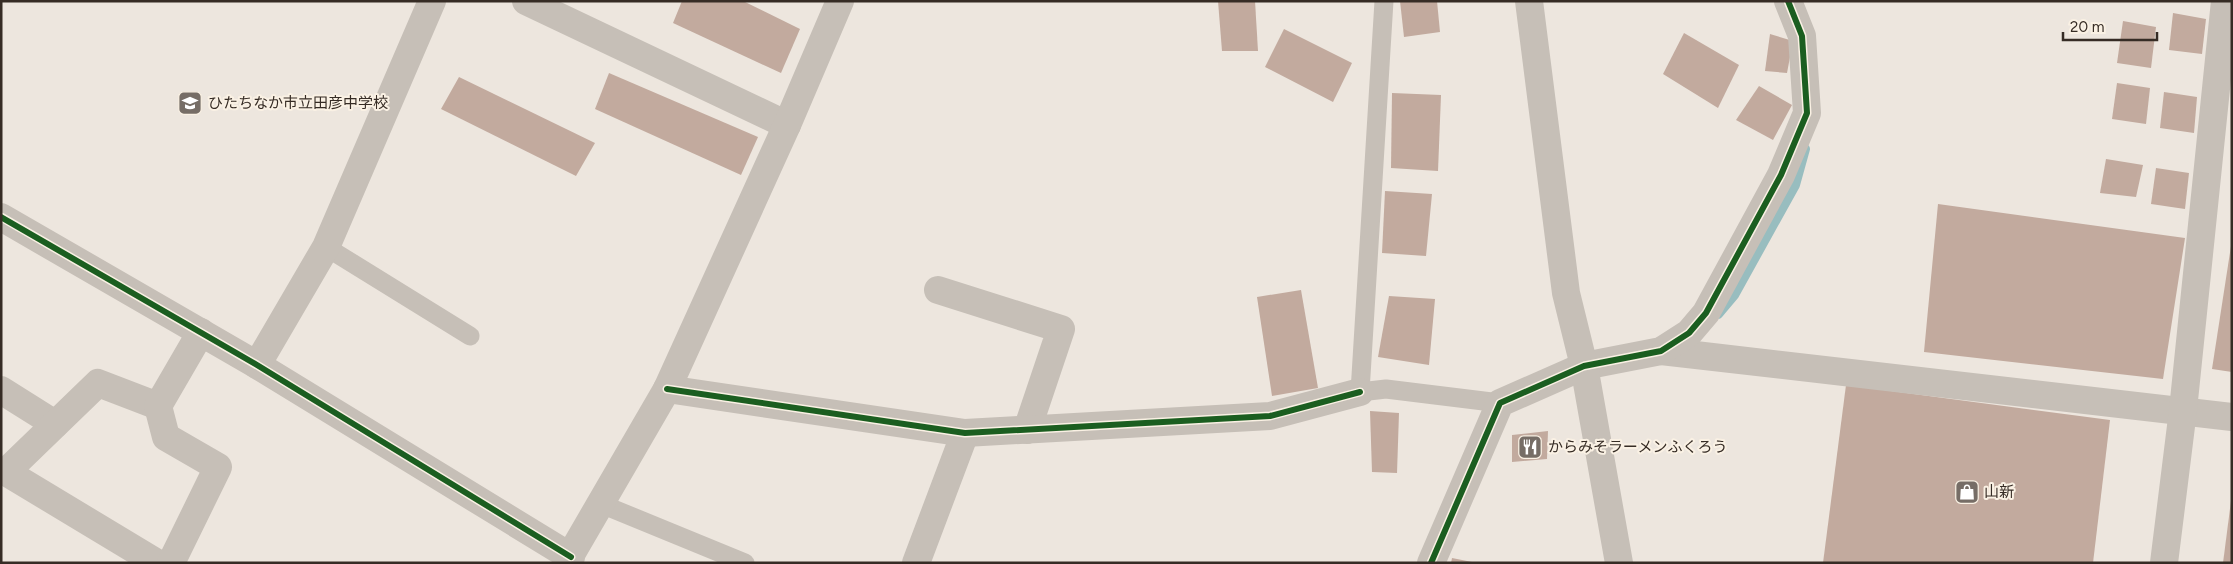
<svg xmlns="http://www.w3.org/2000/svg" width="2233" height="564" font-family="Figtree,'Noto Sans JP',sans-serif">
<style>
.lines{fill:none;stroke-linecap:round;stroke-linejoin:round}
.stream{stroke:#98bdbf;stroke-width:10}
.building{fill:#c2aa9e}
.service{stroke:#c6bfb7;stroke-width:19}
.minor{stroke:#c6bfb7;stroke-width:28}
.tertiary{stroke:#c6bfb7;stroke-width:28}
.cycleway-casing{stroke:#faf1e4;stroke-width:9}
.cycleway{stroke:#1b5e20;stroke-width:6}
.labels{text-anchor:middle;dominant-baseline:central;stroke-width:4;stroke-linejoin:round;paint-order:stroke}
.poi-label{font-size:15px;fill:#362c25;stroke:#faf1e4;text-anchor:start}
</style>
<rect width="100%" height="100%" fill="#ede6de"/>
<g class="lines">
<path class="stream" d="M1718 314 1734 295 1795 185 1805 149"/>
</g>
<g class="building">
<path d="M682 1H743L800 29 781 73 673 23Z"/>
<path d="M1218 1H1255L1258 51H1222Z"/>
<path d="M1400 1H1437L1440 32 1404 37Z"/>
<path d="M2173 13 2206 19 2202 54 2169 50Z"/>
<path d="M2123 21 2156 27 2151 68 2117 63Z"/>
<path d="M1284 29 1352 63 1333 102 1265 67Z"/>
<path d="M1684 33 1739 65 1718 108 1663 74Z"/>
<path d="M1770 34 1793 41 1787 73 1765 71Z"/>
<path d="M609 73 758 137 741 175 595 109Z"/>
<path d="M459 77 595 143 576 176 441 109Z"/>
<path d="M2117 83 2150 88 2146 124 2112 119Z"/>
<path d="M1759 86 1792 105 1773 140 1736 120Z"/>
<path d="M2164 92 2197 97 2194 133 2160 128Z"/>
<path d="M1392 93 1441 95 1438 171 1391 168Z"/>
<path d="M2106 159 2143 165 2136 197 2100 193Z"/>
<path d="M2156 168 2189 173 2185 209 2151 204Z"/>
<path d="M1385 191 1432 194 1426 256 1382 253Z"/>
<path d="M1938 204 2185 238 2163 379 1924 352Z"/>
<path d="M2231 246H2232V372L2212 369Z"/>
<path d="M1301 290 1318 388 1272 396 1257 297Z"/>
<path d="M1389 296 1435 299 1429 365 1378 357Z"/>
<path d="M1846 385 2110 420 2093 563H1823Z"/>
<path d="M1370 411 1399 413 1397 473 1372 472Z"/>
<path d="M1548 431 1547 459 1512 462V435Z"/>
<path d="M2231 501 2232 563H2223Z"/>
<path d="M1452 558 1472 562V563H1451Z"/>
</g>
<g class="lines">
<g class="service">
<path d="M1384 1 1360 392 1386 389 1500 403"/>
<path d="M326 247 470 336"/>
<path d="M601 504 745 563"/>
</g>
<g class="minor">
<path d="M526 1 787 125"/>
<path d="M1 217 257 365 571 557"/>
<path d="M938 290 1061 329 1027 430"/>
<path d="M1661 351 2232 417"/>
<path d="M257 365 326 247 432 1"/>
<path d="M667 389 965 433 1270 416 1360 392"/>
<path d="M1 390 55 424"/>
<path d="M157 563 6 472 98 383 158 406"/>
<path d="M171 563 218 467 166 437 158 406 201 332"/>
<path d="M566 563 667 389 787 125 840 1"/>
<path d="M916 563 965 433"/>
<path d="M1431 563 1500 403 1584 366 1661 351 1689 333 1706 313 1781 175 1807 113 1802 36 1788 1"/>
<path d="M2164 563 2183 410 2225 1"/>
</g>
<path class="tertiary" d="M1529 1 1566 293 1584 366 1619 563"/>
<g class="cycleway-casing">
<g id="cycleway">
<path d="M1 217 257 365 571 557"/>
<path d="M667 389 965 433 1270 416 1360 392"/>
<path d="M1431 563 1500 403 1584 366 1661 351 1689 333 1706 313 1781 175 1807 113 1802 36 1788 1"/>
</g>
</g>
<use href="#cycleway" class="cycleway"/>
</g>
<defs>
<g id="school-square" transform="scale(1.25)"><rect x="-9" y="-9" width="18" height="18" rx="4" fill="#766d66" stroke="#faf1e4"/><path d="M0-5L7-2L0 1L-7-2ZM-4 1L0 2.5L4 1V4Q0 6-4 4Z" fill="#fff"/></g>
<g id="restaurant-square" transform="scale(1.25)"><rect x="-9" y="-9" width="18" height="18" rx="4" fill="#766d66" stroke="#faf1e4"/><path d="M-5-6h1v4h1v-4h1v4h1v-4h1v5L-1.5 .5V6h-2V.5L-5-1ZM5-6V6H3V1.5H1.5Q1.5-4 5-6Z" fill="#fff"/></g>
<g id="shop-square" transform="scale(1.25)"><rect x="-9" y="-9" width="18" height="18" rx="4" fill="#766d66" stroke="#faf1e4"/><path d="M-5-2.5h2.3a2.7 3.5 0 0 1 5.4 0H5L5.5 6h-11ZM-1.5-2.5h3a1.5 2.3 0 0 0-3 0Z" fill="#fff"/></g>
</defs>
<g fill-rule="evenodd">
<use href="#school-square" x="190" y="103"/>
<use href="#restaurant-square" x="1530" y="447"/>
<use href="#shop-square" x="1967" y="492"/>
</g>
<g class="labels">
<g class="poi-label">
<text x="208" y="103">ひたちなか市立田彦中学校</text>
<text x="1548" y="447">からみそラーメンふくろう</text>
<text x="1984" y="492">山新</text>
</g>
</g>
<rect width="2233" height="564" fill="none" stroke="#362c25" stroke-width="5"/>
<path d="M2063 32v8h94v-8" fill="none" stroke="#362c25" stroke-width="2.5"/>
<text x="2070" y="32" font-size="15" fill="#362c25" stroke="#faf1e4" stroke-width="4" paint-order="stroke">20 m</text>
</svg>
